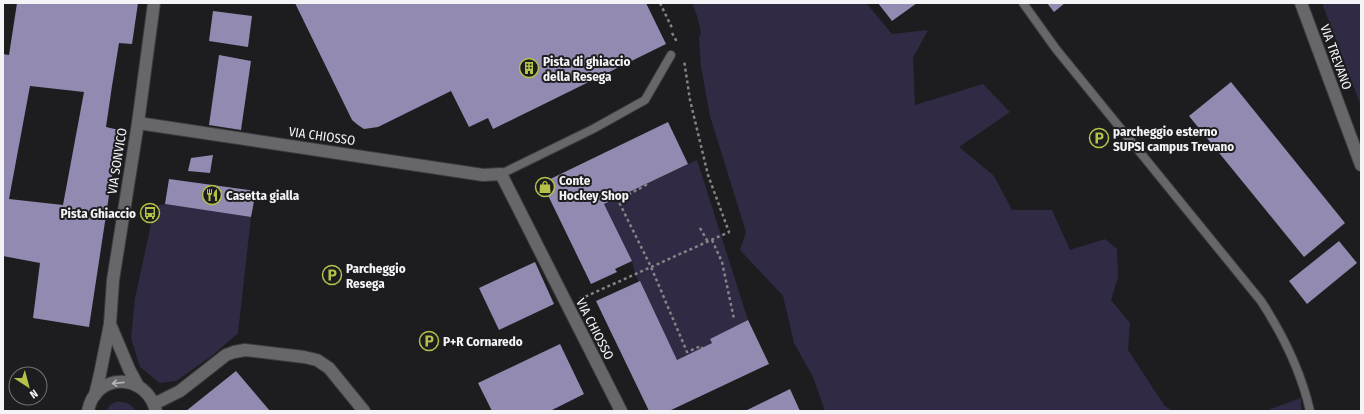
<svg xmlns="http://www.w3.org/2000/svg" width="1364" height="414" font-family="'Fira Sans Condensed',sans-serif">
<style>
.green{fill:#302a44}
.building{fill:#928ab0;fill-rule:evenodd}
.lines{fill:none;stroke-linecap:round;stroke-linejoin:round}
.service-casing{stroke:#3c3b3d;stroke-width:10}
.minor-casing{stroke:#3c3b3d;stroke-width:14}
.secondary-casing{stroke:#3c3b3d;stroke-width:14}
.path{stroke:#848487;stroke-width:2.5;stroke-dasharray:3 3;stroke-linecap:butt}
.service{stroke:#67676a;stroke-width:8}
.minor{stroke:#67676a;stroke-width:12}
.secondary{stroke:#67676a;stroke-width:12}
.oneway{stroke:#b5b5b7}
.labels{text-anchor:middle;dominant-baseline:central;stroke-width:4;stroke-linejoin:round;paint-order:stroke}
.street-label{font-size:13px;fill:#f4f4f6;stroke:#1d1d20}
.poi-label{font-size:13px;font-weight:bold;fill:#f4f4f6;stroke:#1d1d20;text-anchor:start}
</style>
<rect width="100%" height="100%" fill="#1d1d20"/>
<g class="green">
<path d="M692 3H866L892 34 928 30 913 58 915 105 983 84 1010 112 959 147 994 176 1012 210H1052L1070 250 1105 239 1117 249 1118 277 1111 300 1130 323 1128 350 1164 405 1172 411H825L813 377 794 343 783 296 740 250 746 232 710 116 701 67 699 38 701 32 697 16Z"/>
<path d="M1322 3H1361V106Z"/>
<path d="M697 160 748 320 710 339 712 343 677 360 635 274 632 261 604 204Z"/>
<path d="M165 204 251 217 238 333 213 355 176 381 160 383 140 367 131 338 135 298 155 206Z"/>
<path d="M1301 398V411H1265Z"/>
<path d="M116 402C125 401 131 404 136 411H106L111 404Z"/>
</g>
<g class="building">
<path d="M17 3H138L132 44 119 43 112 86 106 127 119 130 89 327 33 318 40 263 3 256V54L9 55ZM30 86 84 92 63 205 9 199Z"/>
<path d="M295 3H646L666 44 493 129 488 118 469 127 451 91 378 127 364 129 358 125 352 120Z"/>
<path d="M878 3H917L892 21Z"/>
<path d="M1047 3H1065L1054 12Z"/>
<path d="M213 11 252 16 248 47 209 41Z"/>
<path d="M219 55 251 61 241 130 209 125Z"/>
<path d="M1231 82 1345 223 1304 257 1189 116Z"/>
<path d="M668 122 688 164 604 204 632 261 615 269 617 272 591 284 542 183Z"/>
<path d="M213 155 210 173 188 171 191 158Z"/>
<path d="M169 179 256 191 251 217 165 204Z"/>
<path d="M1339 241 1357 263 1307 304 1289 281Z"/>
<path d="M535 262 554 304 499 330 479 288Z"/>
<path d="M640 281 677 360 712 343 710 339 748 320 769 364 669 411H649L596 301Z"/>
<path d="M560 344 584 394 550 411H492L478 383Z"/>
<path d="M236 371 270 411H186Z"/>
<path d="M790 389 800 411H745Z"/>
</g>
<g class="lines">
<g class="service-casing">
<g id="service">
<path d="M1023 3 1056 49 1261 301C1283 335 1301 371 1310 411"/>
<path d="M501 174 593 129 645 100 671 55"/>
</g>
</g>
<g class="minor-casing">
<g id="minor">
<path d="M138 123 483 175 501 174 621 411"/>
<path d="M154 404 180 391 226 355 234 352 245 350 304 357 317 360 329 368 364 411"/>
</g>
</g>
<g class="secondary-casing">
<g id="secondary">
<path d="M1301 3 1361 165"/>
<path d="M110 324 129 369 138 386"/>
<path d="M95 395 100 374 110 324 113 280 138 123 154 3"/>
<path d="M88 411C95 372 146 372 156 411"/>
</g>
</g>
<g class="path">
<path d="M660 3 673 30"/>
<path d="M672 33 677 42"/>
<path d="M646 184V185L618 200 651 267 687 352 701 346 702 348"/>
<path d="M700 228 708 242"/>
<path d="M712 240 722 262 734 319"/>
<path d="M580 299 729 232 708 175 690 100 684 60"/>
</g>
<use href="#service" class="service"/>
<use href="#minor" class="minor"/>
<use href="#secondary" class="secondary"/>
</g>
<defs><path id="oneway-shaft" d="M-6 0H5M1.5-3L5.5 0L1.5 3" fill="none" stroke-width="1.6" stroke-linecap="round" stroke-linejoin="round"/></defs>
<use class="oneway" href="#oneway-shaft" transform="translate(118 383) rotate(174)"/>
<defs>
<g id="building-ring" transform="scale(1)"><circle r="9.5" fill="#1d1d20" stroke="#b6c148" stroke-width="1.5"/><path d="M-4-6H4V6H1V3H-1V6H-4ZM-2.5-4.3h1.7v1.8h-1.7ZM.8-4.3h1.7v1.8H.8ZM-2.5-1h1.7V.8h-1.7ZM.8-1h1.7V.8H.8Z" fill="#b6c148"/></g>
<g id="parking-ring" transform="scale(1)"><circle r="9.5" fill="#1d1d20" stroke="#b6c148" stroke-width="1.5"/><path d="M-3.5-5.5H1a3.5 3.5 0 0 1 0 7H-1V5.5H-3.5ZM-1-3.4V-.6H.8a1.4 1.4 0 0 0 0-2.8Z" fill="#b6c148"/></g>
<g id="shop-ring" transform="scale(1)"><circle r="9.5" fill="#1d1d20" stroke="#b6c148" stroke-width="1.5"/><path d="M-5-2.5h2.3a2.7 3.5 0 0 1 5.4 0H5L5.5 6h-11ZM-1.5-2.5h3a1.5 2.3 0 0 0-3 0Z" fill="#b6c148"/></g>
<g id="restaurant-ring" transform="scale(1)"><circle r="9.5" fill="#1d1d20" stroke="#b6c148" stroke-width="1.5"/><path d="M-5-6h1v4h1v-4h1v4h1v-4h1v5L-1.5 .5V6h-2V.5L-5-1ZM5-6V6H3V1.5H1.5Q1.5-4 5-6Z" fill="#b6c148"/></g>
<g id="bus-ring" transform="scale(1)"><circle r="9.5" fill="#1d1d20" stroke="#b6c148" stroke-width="1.5"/><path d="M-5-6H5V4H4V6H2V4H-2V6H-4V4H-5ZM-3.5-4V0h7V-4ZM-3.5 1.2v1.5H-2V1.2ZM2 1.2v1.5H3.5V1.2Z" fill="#b6c148"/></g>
</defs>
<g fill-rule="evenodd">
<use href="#building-ring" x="529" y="68"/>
<use href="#parking-ring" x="1099" y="138"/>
<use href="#shop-ring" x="545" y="187"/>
<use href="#restaurant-ring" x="212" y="195"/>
<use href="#bus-ring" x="150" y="213"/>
<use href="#parking-ring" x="332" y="275"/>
<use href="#parking-ring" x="429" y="341"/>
</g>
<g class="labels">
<g class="street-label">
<text transform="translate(1336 57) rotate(70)">VIA TREVANO</text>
<text transform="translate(322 136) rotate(8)">VIA CHIOSSO</text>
<text transform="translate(117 161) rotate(-81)">VIA SONVICO</text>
<text transform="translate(595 329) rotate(63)">VIA CHIOSSO</text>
</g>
<g class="poi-label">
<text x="543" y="61">Pista di ghiaccio<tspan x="543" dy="15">della Resega</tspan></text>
<text x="1113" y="131">parcheggio esterno<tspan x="1113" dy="15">SUPSI campus Trevano</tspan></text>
<text x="559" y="180">Conte<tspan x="559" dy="15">Hockey Shop</tspan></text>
<text x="226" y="195">Casetta gialla</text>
<text x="136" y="213" text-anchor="end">Pista Ghiaccio</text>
<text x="346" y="268">Parcheggio<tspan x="346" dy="15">Resega</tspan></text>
<text x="443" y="341">P+R Cornaredo</text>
</g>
</g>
<rect width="1364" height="414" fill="none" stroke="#f4f4f6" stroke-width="8"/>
<g transform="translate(28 386) rotate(144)"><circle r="19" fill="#1d1d20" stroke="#737376"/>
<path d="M0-3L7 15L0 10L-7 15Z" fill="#b6c148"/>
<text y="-6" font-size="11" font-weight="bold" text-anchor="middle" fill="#f4f4f6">N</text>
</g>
</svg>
